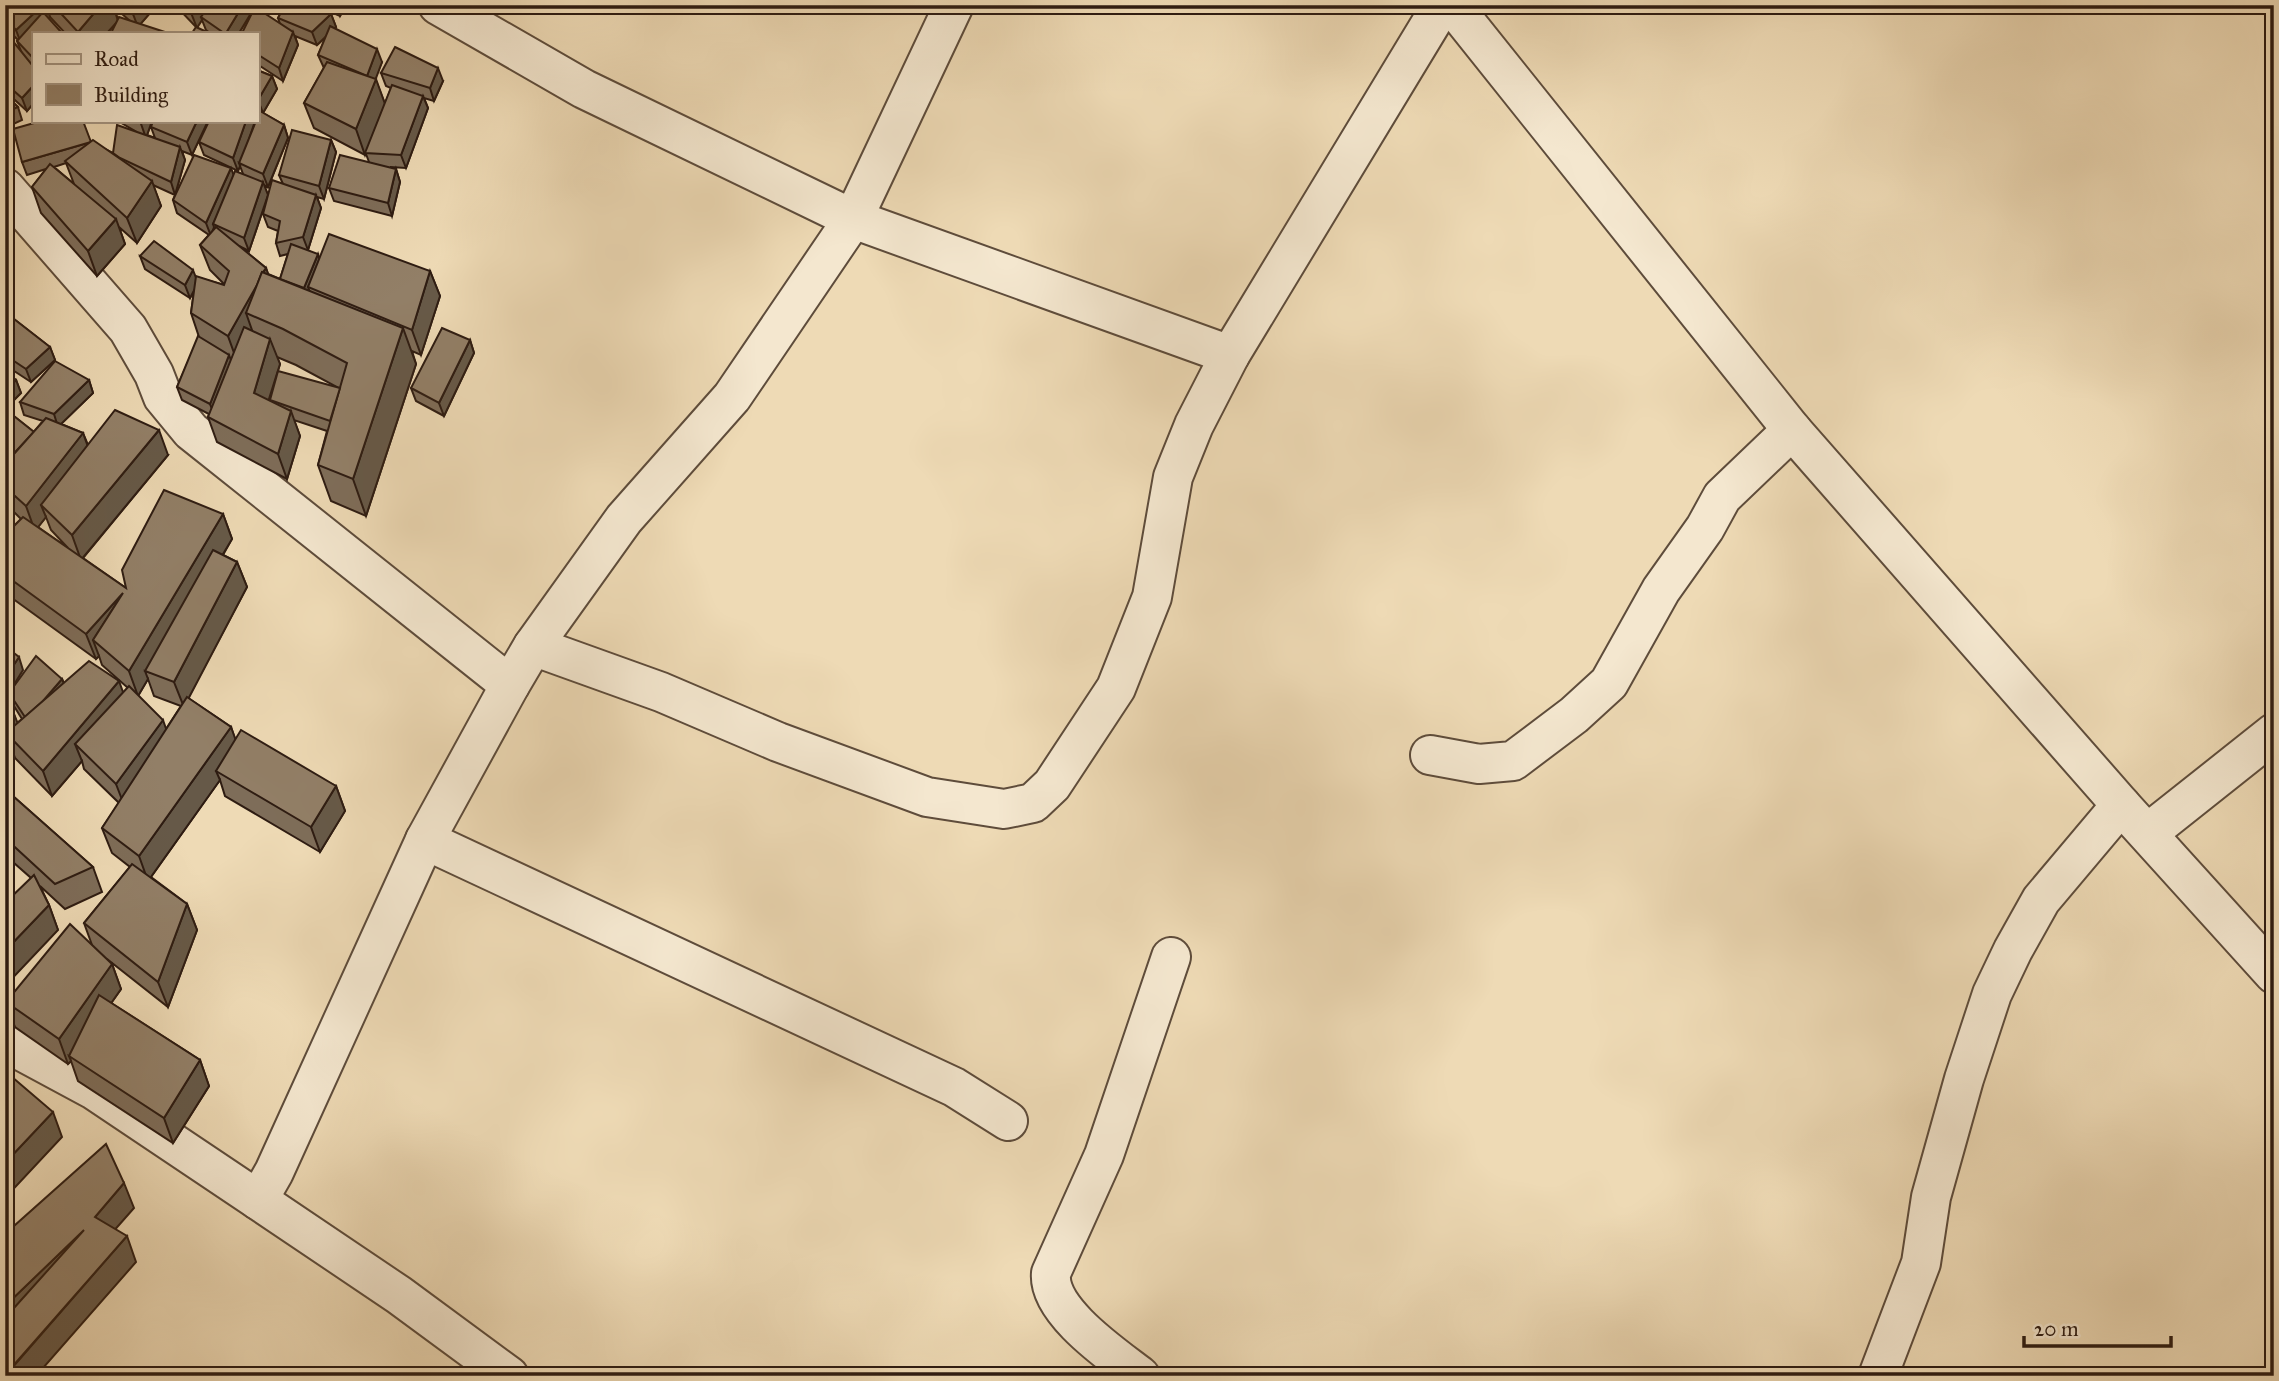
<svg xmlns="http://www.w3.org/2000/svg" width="2279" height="1381" font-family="'IM FELL Great Primer',serif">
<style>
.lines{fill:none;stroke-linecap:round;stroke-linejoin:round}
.minor-casing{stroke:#5e4c3b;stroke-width:42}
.minor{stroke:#f4e7cf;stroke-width:38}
.wall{fill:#7e6d59;stroke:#2e1c12;stroke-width:2;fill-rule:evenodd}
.shaded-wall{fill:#665948;stroke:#2e1c12;stroke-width:2}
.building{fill:#927f67;stroke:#2e1c12;stroke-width:2}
</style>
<rect width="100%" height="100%" fill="#eedab5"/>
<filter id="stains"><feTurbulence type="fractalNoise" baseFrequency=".00286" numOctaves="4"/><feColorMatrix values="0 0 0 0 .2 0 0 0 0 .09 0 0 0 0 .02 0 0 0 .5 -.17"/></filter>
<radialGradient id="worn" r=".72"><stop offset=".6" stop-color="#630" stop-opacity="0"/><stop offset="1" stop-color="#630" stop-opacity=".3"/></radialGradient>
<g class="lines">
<g class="minor-casing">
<g id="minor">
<path d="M438 5 584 89 853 219 1230 355"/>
<path d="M1452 5 1792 430 2121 805 2274 974"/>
<path d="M5 188 128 329 154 374 163 397 191 431 510 685"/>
<path d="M533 646 661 692 778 742 927 797 1004 809 1033 803 1052 785 1116 688 1152 597 1173 477 1194 425 1230 355 1442 5"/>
<path d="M1430 755 1479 764 1513 761 1574 715 1609 683 1661 590 1705 528 1722 497 1792 430"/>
<path d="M2148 833 2274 733"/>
<path d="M425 840 954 1087 1008 1121"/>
<path d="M5 1042 94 1090 258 1200 274 1172 425 840 510 685 533 646 624 519 732 397 853 219 954 5"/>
<path d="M258 1200 399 1295 509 1376"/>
<path d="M1140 1376C1113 1355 1047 1311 1051 1273L1104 1155 1171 957"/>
<path d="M1878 1376 1921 1263 1931 1197 1964 1079 1992 994 2013 950 2041 900 2121 805"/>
</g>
</g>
<use href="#minor" class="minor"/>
</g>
<g class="wall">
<path d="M5 5H157L140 24 115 25 107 33H65L50 17 33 33V104L27 111 5 91V47L21 51 17 41 18 40 5 27ZM113 6 130 21 118 19Z"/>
<path d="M175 5H256L255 8 280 24 278 18 285 5H346L340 16 324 9 331 14 336 27 334 28 382 62 375 78 385 104 391 88 386 86 381 73 443 81 434 101 424 98 428 108 406 168 390 167 396 169 400 182 392 216 334 201 329 188 369 162 366 154 365 155 314 128 304 103 324 68 318 55 326 37 317 45 295 36 298 45 283 81 257 64V33L253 10 239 33H210L206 30 202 20 196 27Z"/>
<path d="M257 70 272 76 277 89 263 113 284 125 288 138 268 187 264 185 268 195 283 184 279 175 331 140 336 152 324 199 317 197 321 208 308 250 319 259 430 271 440 296 421 355 412 351 416 364 366 516 331 501 318 465 327 431 294 420 300 436 287 479 217 442 208 417 209 414 182 400 177 387 199 337 191 313 194 291 190 298 145 269 140 256 196 277 224 285V284L210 270 200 245 209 235 177 213 173 200 175 195 153 185 161 206 137 243 119 227 125 244 97 276 41 213 32 187 46 169 27 175 22 162 91 142 113 153 135 131 118 121H152L147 135 155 138 151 127 208 121 192 155 182 151 185 160 175 195 234 175 243 174 240 166 238 171 204 155 199 142 209 121H255L252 130 259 112 257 111ZM66 163 74 184 54 167ZM267 198 263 214 268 227 278 231 276 243 280 256 288 254 280 279 268 274 266 268 239 246 249 251ZM277 357 296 365 337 387 271 401 269 400 280 364Z"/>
<path d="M5 95 18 107 22 120 5 128Z"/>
<path d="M5 312 50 347 55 360 31 382 5 365Z"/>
<path d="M470 340 474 353 444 416 416 401 411 388Z"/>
<path d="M5 372 16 380 21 393 5 409 34 432 43 421 24 415 20 402 89 380 93 393 61 424 83 433 88 445 168 455 83 558 126 588 223 514 232 539 223 555 237 562 247 587 188 698 231 727 235 739 336 786 345 811 320 852 225 796 220 780 151 877 187 904 197 930 168 1007 107 959 112 964 121 989 111 1003 200 1060 209 1086 173 1143 78 1081 71 1061 68 1064 15 1027 6 1002 92 945 84 923 130 867 112 853 102 828 119 803 84 769 82 761 52 796 15 758 10 743 5 748V700L11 706 17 723 22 719 14 706 9 693 62 679 64 683 123 693 128 688 102 665 99 656 96 659 5 593V535L21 519 5 503ZM46 517 51 530 68 548 38 527ZM148 679 154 696 181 706 166 729 138 696Z"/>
<path d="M5 789 93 867 102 892 65 909 40 886 49 905 58 930 31 878 5 855Z"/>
</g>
<g class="shaded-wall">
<path d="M43 5H46L50 17 21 43 16 30Z"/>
<path d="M101 5H113L118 21 107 33H78V32Z"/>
<path d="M141 5H157L138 27 133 14Z"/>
<path d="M188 5H212L201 17 202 20 197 28Z"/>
<path d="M243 5H256L239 33H226Z"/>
<path d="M336 5H346L340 16Z"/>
<path d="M331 14 336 27 317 45 312 32Z"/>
<path d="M293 32 298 45 283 81 279 68Z"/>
<path d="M377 49 382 62 372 89 367 76Z"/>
<path d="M438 68 443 81 434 101 430 88Z"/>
<path d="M272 76 277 89 263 113 258 100Z"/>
<path d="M376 79 385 104 365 155 356 129Z"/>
<path d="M33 86V104L27 111 22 98Z"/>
<path d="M423 96 428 108 406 168 401 155Z"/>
<path d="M140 121H152L146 138Z"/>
<path d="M197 121H208L192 155 187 142Z"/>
<path d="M246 121H255L241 164 239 163 240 166 238 171 233 158Z"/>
<path d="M284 125 288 138 268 187 263 174Z"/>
<path d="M331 140 336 152 324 199 319 186Z"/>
<path d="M180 147 185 160 175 195 171 182Z"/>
<path d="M231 168 236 181 213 224 214 227 211 236 206 223Z"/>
<path d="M396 169 400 182 392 216 388 203Z"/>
<path d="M152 181 161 206 137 243 127 218Z"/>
<path d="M263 182 268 195 249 251 244 238Z"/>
<path d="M316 195 321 208 308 250 303 237Z"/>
<path d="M116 219 125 244 97 276 88 251Z"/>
<path d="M318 254 322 267 308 287 311 295H301Z"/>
<path d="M266 268 275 293 246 313 253 333 237 361 228 336Z"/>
<path d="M193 270 198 283 190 298 185 285Z"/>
<path d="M430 271 440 296 421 355 412 330Z"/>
<path d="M403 328 416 364 366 516 353 479Z"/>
<path d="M270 339 280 364 263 418 254 393Z"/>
<path d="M470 340 474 353 444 416 439 403Z"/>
<path d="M50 347 55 360 31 382 26 369Z"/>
<path d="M229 355 234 368 215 417 210 404Z"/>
<path d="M16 380 21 393 5 409V391Z"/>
<path d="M89 380 93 393 58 427 54 414Z"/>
<path d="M291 411 300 436 287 479 278 454Z"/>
<path d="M159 430 168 455 81 560 72 535Z"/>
<path d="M83 433 92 458 41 505 46 517 35 531 26 506Z"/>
<path d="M223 514 232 539 152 673 145 671 148 679 138 696 129 671Z"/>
<path d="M237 562 247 587 184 707 174 682Z"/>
<path d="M123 593 93 640 99 656 96 659 86 634Z"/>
<path d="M19 657 23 670 7 696 5 692V678Z"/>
<path d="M62 679 67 692 27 719Z"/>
<path d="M119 681 128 706 75 744 82 761 52 796 43 771Z"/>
<path d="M11 706 21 732 6 733 10 743 5 748V713Z"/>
<path d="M163 720 172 746 126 810 116 784Z"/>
<path d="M231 727 240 752 216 771 220 780 148 881 139 856Z"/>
<path d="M336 786 345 811 320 852 311 827Z"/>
<path d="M187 904 197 930 168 1007 158 982Z"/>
<path d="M49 905 58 930 5 986V951Z"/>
<path d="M112 964 121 989 73 1058 69 1056 71 1061 68 1064 59 1039Z"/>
<path d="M200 1060 209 1086 173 1143 164 1118Z"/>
<path d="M53 1112 62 1137 5 1198V1163Z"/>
<path d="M124 1183 134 1208 104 1242 95 1217Z"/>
<path d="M84 1230 5 1330V1306Z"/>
<path d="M127 1236 136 1262 36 1376H5Z"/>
</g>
<g class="building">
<path d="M5 5H43L16 30 5 18Z"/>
<path d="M53 5H101L78 32Z"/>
<path d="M122 5H141L133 14Z"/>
<path d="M210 5H243L226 33H224L201 17Z"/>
<path d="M285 5H317L331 14 312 32 278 18Z"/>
<path d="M255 7 293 32 279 68 257 54V33H242Z"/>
<path d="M43 12 62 33H33V58L17 41Z"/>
<path d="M119 17 168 33H111Z"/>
<path d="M330 26 377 49 367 76 318 55Z"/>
<path d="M196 27 209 33H192Z"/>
<path d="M12 40 33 66V86L22 98 5 83V47Z"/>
<path d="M395 47 438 68 430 88 381 73Z"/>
<path d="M327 62 376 79 356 129 304 103Z"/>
<path d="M257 70 272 76 258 100H257Z"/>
<path d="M392 85 423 96 401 155 365 153Z"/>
<path d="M5 95 18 107 5 113Z"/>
<path d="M260 111 284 125 263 174 239 163 256 121H257V117Z"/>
<path d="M41 121H83L91 142 22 162 13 129Z"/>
<path d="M153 121H197L187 142 151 127Z"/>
<path d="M209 121H246L233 158 199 142Z"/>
<path d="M117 125 180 147 171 182 120 158 113 153Z"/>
<path d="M292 130 331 140 319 186 279 175Z"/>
<path d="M93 140 152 181 127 218 65 161Z"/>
<path d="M194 155 231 168 206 223 173 200Z"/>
<path d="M340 155 396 169 388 203 329 188Z"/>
<path d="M50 164 116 219 88 251 32 187Z"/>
<path d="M235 171 263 182 244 238 213 224Z"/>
<path d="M272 180 316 195 303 237 276 243 280 221 263 214Z"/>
<path d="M216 227 266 268 263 272H262L257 285 228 336 191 313 196 276 224 285 229 271 200 245Z"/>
<path d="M329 234 430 271 412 330 308 287Z"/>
<path d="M154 241 193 270 185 285 140 256Z"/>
<path d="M291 244 318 254 304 288 280 279Z"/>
<path d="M262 272 403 328 353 479 318 465 347 363 283 329 246 313Z"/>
<path d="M5 312 50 347 26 369 5 355Z"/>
<path d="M244 327 270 339 254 393 291 411 278 454 208 417Z"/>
<path d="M442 328 470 340 439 403 411 388Z"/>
<path d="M198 336 229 355 210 404 177 387Z"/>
<path d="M55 361 89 380 54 414 20 402Z"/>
<path d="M278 371 340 388 330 421 270 400Z"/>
<path d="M5 372 16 380 5 391Z"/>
<path d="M5 409 34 432 5 463Z"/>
<path d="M115 410 159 430 72 535 41 505Z"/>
<path d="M46 418 83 433 26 506 5 487V464Z"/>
<path d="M164 490 223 514 129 671 93 640 123 593 86 634 5 575V535L23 517 126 588 122 570Z"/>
<path d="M213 550 237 562 174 682 145 671Z"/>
<path d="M5 646 19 657 5 678Z"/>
<path d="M36 656 62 679 43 701 25 717 9 693Z"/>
<path d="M89 661 119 681 43 771 6 733Z"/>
<path d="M129 686 163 720 116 784 75 744Z"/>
<path d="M187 697 231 727 139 856 102 828Z"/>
<path d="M5 700 11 706 5 713Z"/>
<path d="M241 730 336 786 311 827 216 771Z"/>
<path d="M5 789 93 867 55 884 5 838Z"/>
<path d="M132 864 187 904 158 982 84 923Z"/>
<path d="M34 875 49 905 5 951V903Z"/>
<path d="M70 924 112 964 59 1039 6 1002Z"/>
<path d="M99 995 200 1060 164 1118 69 1056Z"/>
<path d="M5 1071 53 1112 5 1163Z"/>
<path d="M106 1144 124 1183 95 1217 127 1236 5 1375V1318L84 1230 5 1306V1234Z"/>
</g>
<rect width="2279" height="1381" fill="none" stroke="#eedab5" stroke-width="28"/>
<rect x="7" y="7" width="2265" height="1367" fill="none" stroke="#2e1c12" stroke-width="3.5"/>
<rect x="14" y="14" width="2251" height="1353" fill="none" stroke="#2e1c12" stroke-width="2"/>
<rect x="32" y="32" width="228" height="91" fill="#f4e7cf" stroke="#a59683" stroke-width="2"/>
<rect x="46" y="54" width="35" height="10" fill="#f4e7cf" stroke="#a59683" stroke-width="2"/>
<text x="94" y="66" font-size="21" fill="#2e1c12">Road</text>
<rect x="46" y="84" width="35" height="21" fill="#927f67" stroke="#a59683" stroke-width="2"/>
<text x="94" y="102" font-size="21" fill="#2e1c12">Building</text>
<path d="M2024 1336v10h147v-10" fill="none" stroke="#2e1c12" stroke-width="3.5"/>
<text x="2034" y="1336" font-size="21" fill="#2e1c12" stroke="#f4e7cf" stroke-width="5" paint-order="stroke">20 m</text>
<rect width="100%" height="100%" filter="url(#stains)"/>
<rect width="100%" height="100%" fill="url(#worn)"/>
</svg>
